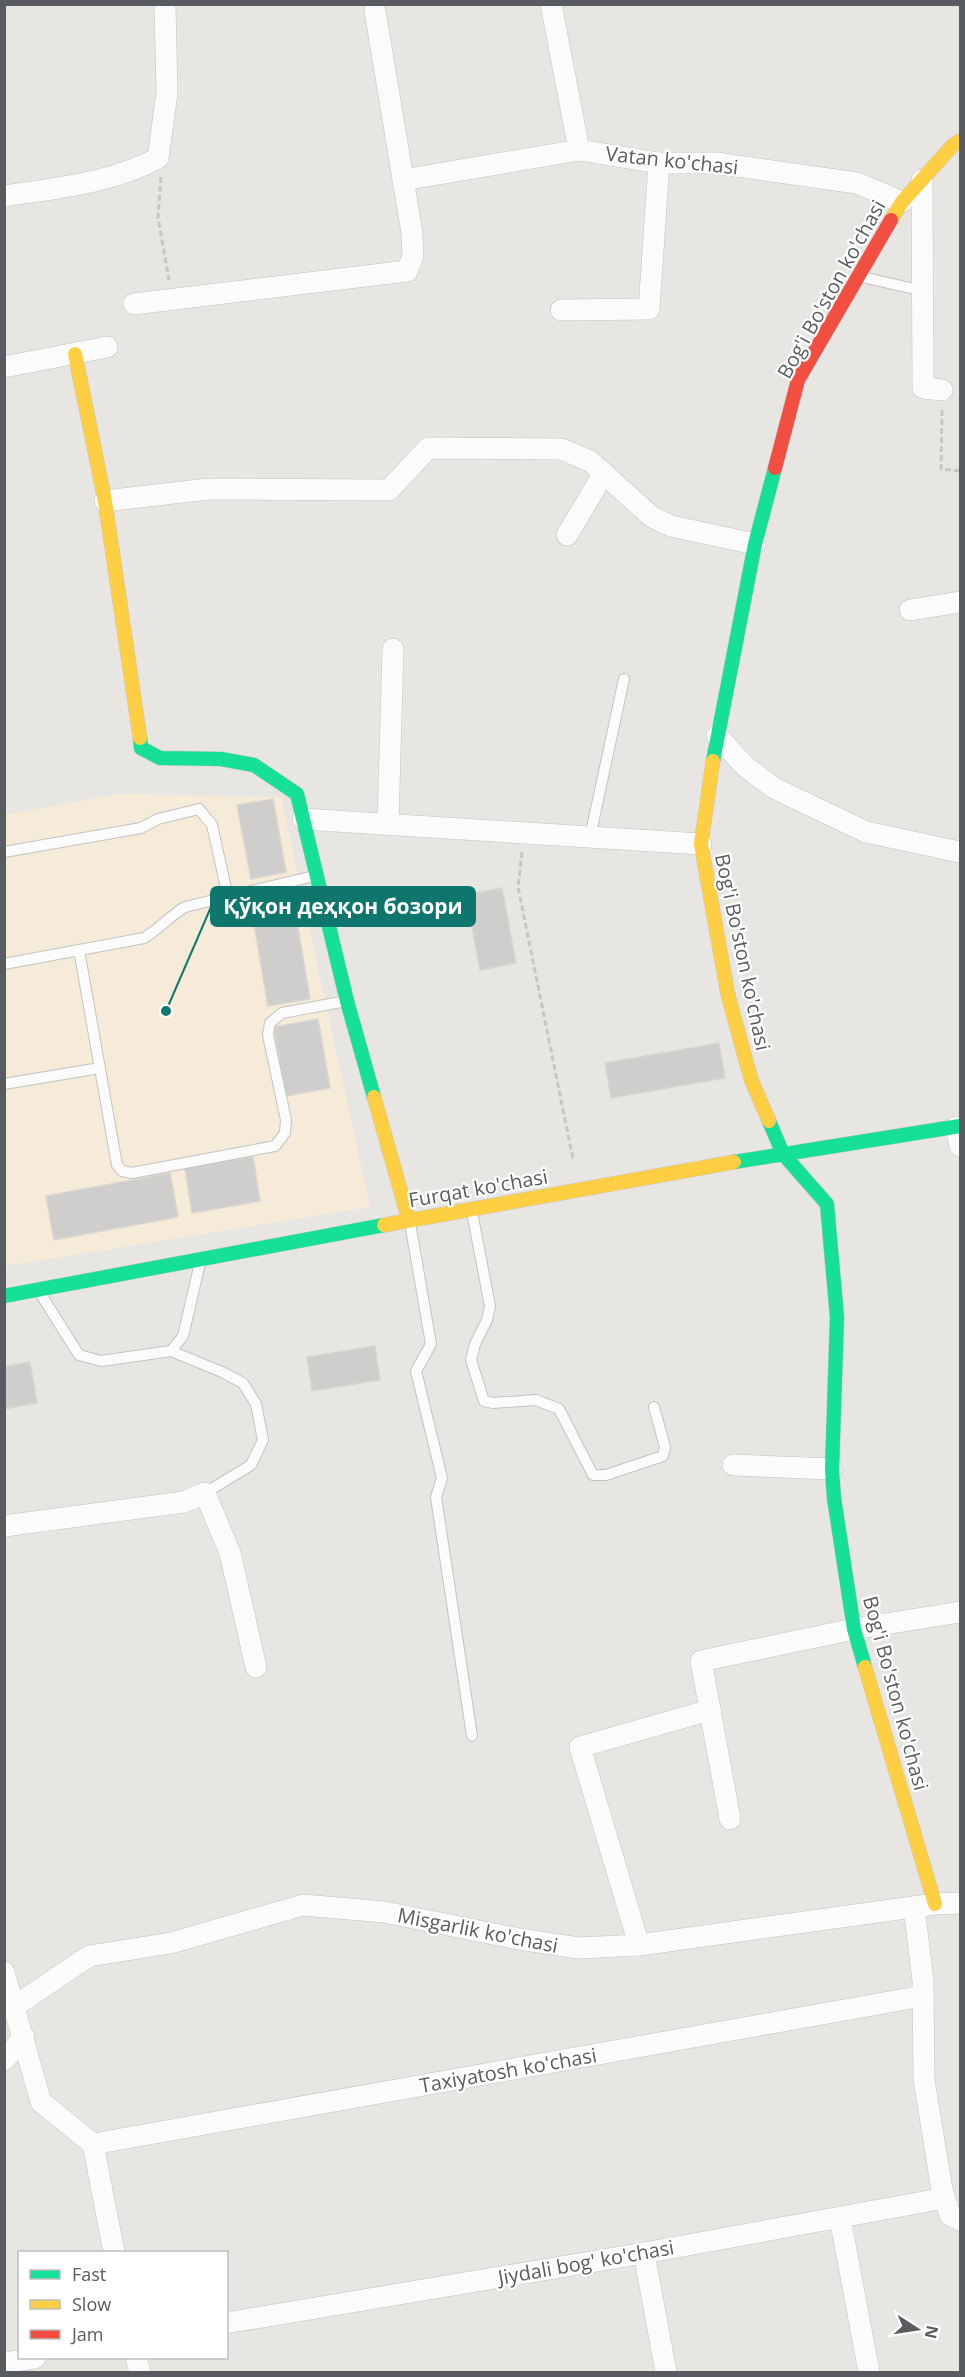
<svg xmlns="http://www.w3.org/2000/svg" width="965" height="2377" font-family="'Open Sans',sans-serif">
<style>
.commercial{fill:#f5ebd8}
.building{fill:#d0cecc;stroke:#d8d5d1;stroke-width:1.5}
.lines{fill:none;stroke-linecap:round;stroke-linejoin:round}
.lane-casing{stroke:#c3c3c2;stroke-width:12}
.street-casing{stroke:#c3c3c2;stroke-width:22}
.fast-casing{stroke:#c5c5c5;stroke-width:15}
.slow-casing{stroke:#c5c5c5;stroke-width:15}
.jam-casing{stroke:#c5c5c5;stroke-width:15}
.path{stroke:#c4c9c5;stroke-width:3;stroke-dasharray:6 3;stroke-linecap:butt}
.lane{stroke:#fcfbfb;stroke-width:10}
.street{stroke:#fcfbfb;stroke-width:21}
.fast{stroke:#16e098;stroke-width:14}
.slow{stroke:#ffcf43;stroke-width:14}
.jam{stroke:#f24e42;stroke-width:14}
.labels{text-anchor:middle;dominant-baseline:central;stroke-width:4.5;stroke-linejoin:round;paint-order:stroke}
.street-label{font-size:20px;fill:#585c61;stroke:#fff}
.leader{fill:none;stroke:#0f766e;stroke-width:2}
.callout-dot{fill:#0f766e;stroke:#fff;stroke-width:2}
.callout{fill:#0f766e;stroke:#0f766e;stroke-width:2}
.callout-label{font-size:21px;text-anchor:middle;font-weight:bold;fill:#fff}
</style>
<rect width="100%" height="100%" fill="#e8e6e2"/>
<path class="commercial" d="M117 794 281 797 370 1207 5 1266V815Z"/>
<g class="building">
<path d="M273 799 286 872 251 879 237 805Z"/>
<path d="M502 888 516 963 480 970 466 895Z"/>
<path d="M292 893 310 999 268 1006 250 900Z"/>
<path d="M318 1019 330 1088 286 1096 274 1027Z"/>
<path d="M719 1043 725 1078 611 1098 605 1063Z"/>
<path d="M253 1157 260 1201 192 1213 185 1168Z"/>
<path d="M170 1173 178 1217 54 1240 46 1196Z"/>
<path d="M375 1346 380 1380 312 1391 307 1357Z"/>
<path d="M30 1362 37 1403 4 1409V1367Z"/>
</g>
<g class="lines">
<g class="lane-casing">
<g id="lane">
<path d="M862 277 923 291"/>
<path d="M590 837 624 679"/>
<path d="M4 852 141 828 158 819 199 809 212 825 228 897"/>
<path d="M79 950 117 1165 122 1171 132 1173 275 1146 285 1133 286 1120 268 1035 270 1023 282 1013 346 1001"/>
<path d="M4 964 144 938C159 929 170 916 185 907L314 876"/>
<path d="M4 1084 100 1068"/>
<path d="M472 1212 490 1306 487 1320 475 1344 471 1360 484 1401 493 1403 536 1400 559 1409 593 1475H606L663 1456 665 1447 654 1407"/>
<path d="M410 1223 431 1344 416 1371 442 1478 436 1497 472 1736"/>
<path d="M40 1293 79 1355 101 1361 171 1351 183 1336 200 1263"/>
<path d="M171 1351 222 1372 243 1383 256 1404 263 1440 251 1465 205 1493"/>
</g>
</g>
<g class="street-casing">
<g id="street">
<path d="M551 4 579 150"/>
<path d="M403 180 579 150 659 163H716L857 183 902 202"/>
<path d="M922 180 923 388 942 390"/>
<path d="M4 196C56 188 112 183 158 158L167 93 165 4"/>
<path d="M134 304 407 271 413 256 412 233 375 11"/>
<path d="M561 310 649 309 659 163"/>
<path d="M4 367 107 347"/>
<path d="M105 501 208 489 389 490 428 448 561 449 590 461 652 517 671 526 755 544"/>
<path d="M567 535 604 473"/>
<path d="M910 610 960 602"/>
<path d="M717 736 746 767 774 788 866 832 960 852"/>
<path d="M303 819 701 844"/>
<path d="M388 824 393 649"/>
<path d="M956 1127 960 1146"/>
<path d="M733 1465 832 1469"/>
<path d="M4 1526 184 1502 205 1493 230 1553 256 1667"/>
<path d="M730 1819 701 1661 854 1629 960 1612"/>
<path d="M914 1907 923 1981 924 2080 942 2190 950 2215 960 2220"/>
<path d="M639 1945 580 1747 710 1710"/>
<path d="M4 1972 41 2102 93 2144 114 2252"/>
<path d="M15 2006 89 1956 171 1943 303 1905 384 1912 519 1939 579 1948 639 1945 935 1904 960 1903"/>
<path d="M4 2060 24 2037"/>
<path d="M93 2144 923 1996"/>
<path d="M840 2218 869 2372"/>
<path d="M644 2253 666 2372"/>
<path d="M226 2323 644 2253 945 2198"/>
<path d="M136 2358 140 2372"/>
<path d="M4 2363 35 2358"/>
</g>
</g>
<g class="fast-casing">
<g id="fast">
<path d="M140 738 141 748 160 758 221 759 254 765 297 794 347 1001 374 1097"/>
<path d="M713 761 755 544 775 468"/>
<path d="M769 1121 783 1154 827 1204 837 1317 832 1469 834 1498 854 1629 865 1667"/>
<path d="M734 1162 960 1126"/>
<path d="M4 1296 384 1225"/>
</g>
</g>
<g class="slow-casing">
<g id="slow">
<path d="M891 220 902 202 953 145 960 141"/>
<path d="M75 354 105 501 140 738"/>
<path d="M713 761 701 844 728 995 751 1079 769 1121"/>
<path d="M374 1097 409 1220"/>
<path d="M384 1225 734 1162"/>
<path d="M865 1667 935 1904"/>
</g>
</g>
<g class="jam-casing">
<path id="jam" d="M775 468 798 380 891 220"/>
</g>
<g class="path">
<path d="M161 177 158 217 169 280"/>
<path d="M942 410 941 469 960 471"/>
<path d="M522 852 518 887 573 1159"/>
</g>
<use href="#lane" class="lane"/>
<use href="#street" class="street"/>
<use href="#fast" class="fast"/>
<use href="#slow" class="slow"/>
<use href="#jam" class="jam"/>
</g>
<g class="labels">
<g class="street-label">
<text transform="translate(672 160) rotate(6)">Vatan ko'chasi</text>
<text transform="translate(831 289) rotate(-61)">Bog'i Bo'ston ko'chasi</text>
<text transform="translate(743 952) rotate(78)">Bog'i Bo'ston ko'chasi</text>
<text transform="translate(478 1188) rotate(-10)">Furqat ko'chasi</text>
<text transform="translate(896 1693) rotate(75)">Bog'i Bo'ston ko'chasi</text>
<text transform="translate(478 1930) rotate(11)">Misgarlik ko'chasi</text>
<text transform="translate(508 2070) rotate(-10)">Taxiyatosh koʻchasi</text>
<text transform="translate(586 2262) rotate(-10)">Jiydali bog' ko'chasi</text>
</g>
</g>
<path class="leader" d="M166 1011L211 907"/>
<circle class="callout-dot" cx="166" cy="1011" r="6"/>
<rect class="callout" x="211" y="887" width="264" height="39" rx="6"/>
<g class="callout-label">
<text x="343" y="914">Қўқон деҳқон бозори</text>
</g>
<rect width="965" height="2377" fill="none" stroke="#585c61" stroke-width="12"/>
<rect x="18" y="2251" width="210" height="108" fill="#ffffff" stroke="#bcbec0" stroke-width="1.5"/>
<rect x="30" y="2270" width="30" height="9" fill="#16e098" stroke="#bcbec0" stroke-width="1.5"/>
<text x="72" y="2281" font-size="18" fill="#585c61">Fast</text>
<rect x="30" y="2300" width="30" height="9" fill="#ffcf43" stroke="#bcbec0" stroke-width="1.5"/>
<text x="72" y="2311" font-size="18" fill="#585c61">Slow</text>
<rect x="30" y="2330" width="30" height="9" fill="#f24e42" stroke="#bcbec0" stroke-width="1.5"/>
<text x="72" y="2341" font-size="18" fill="#585c61">Jam</text>
<g transform="translate(917 2329) rotate(102)" stroke="#ffffff" stroke-width="4.5" paint-order="stroke">
<path d="M0-4.5L10 22L0 15L-10 22Z" fill="#585c61"/>
<text y="-9" font-size="16" font-weight="bold" text-anchor="middle" fill="#585c61">N</text>
</g>
</svg>
